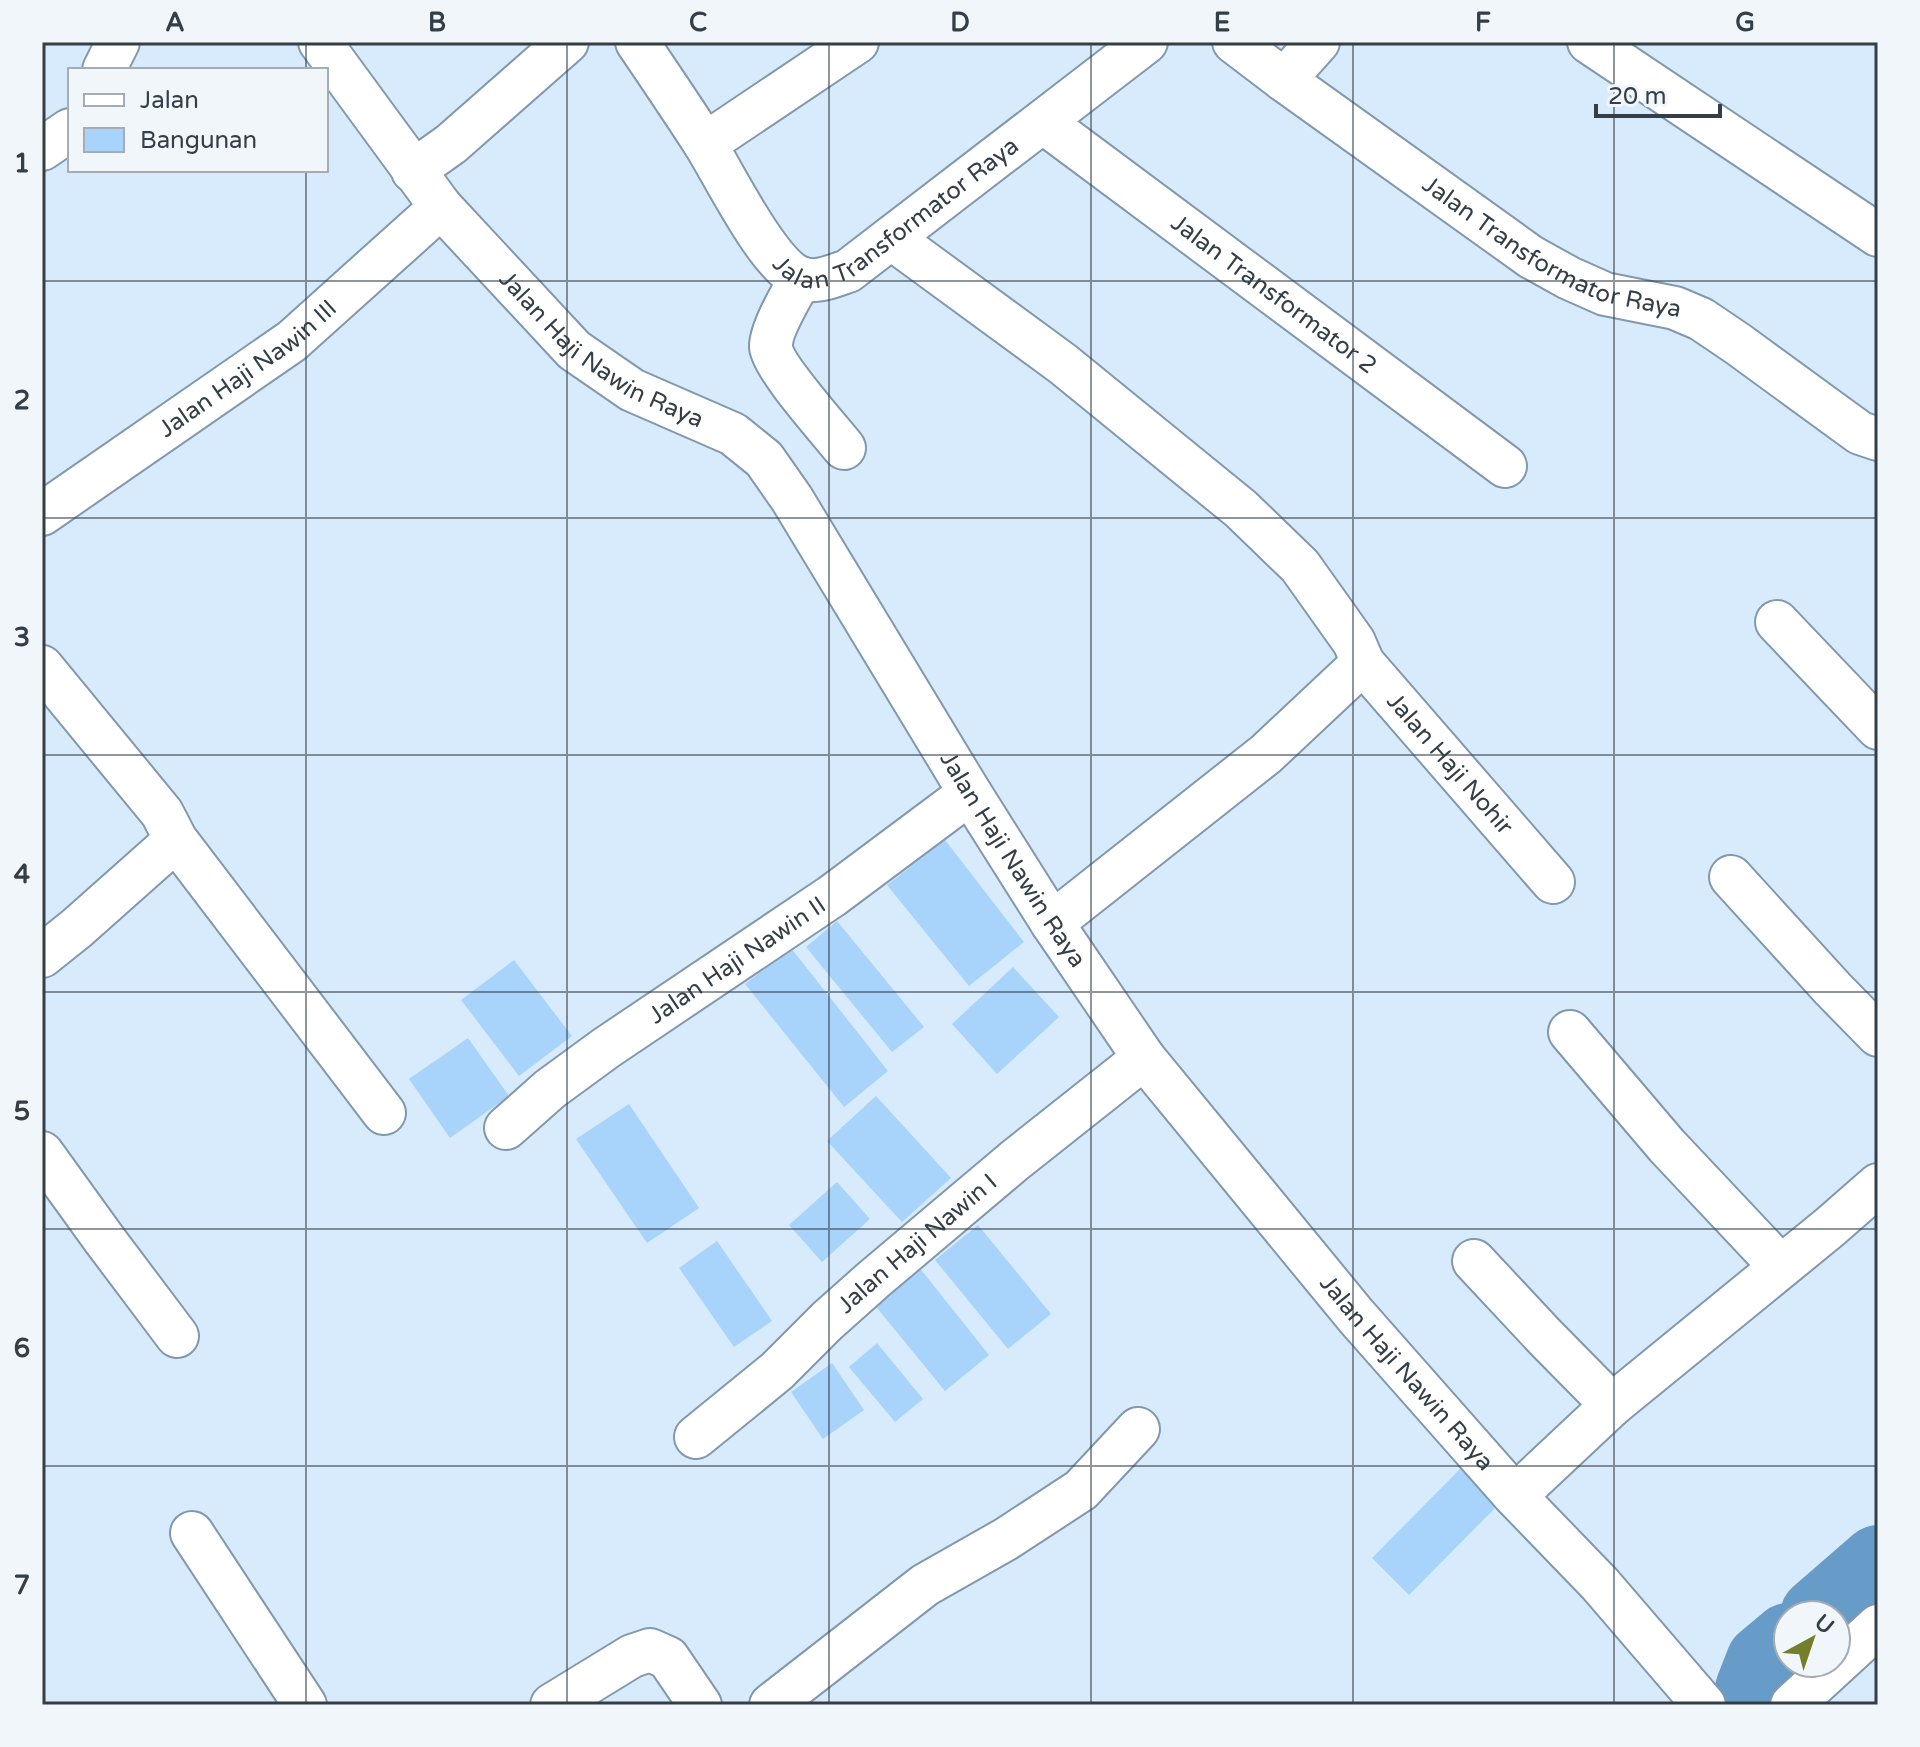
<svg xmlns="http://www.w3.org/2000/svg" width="1920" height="1747" font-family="'Varela Round',sans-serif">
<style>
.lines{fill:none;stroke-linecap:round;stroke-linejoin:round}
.river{stroke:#679cc9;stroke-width:74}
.building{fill:#a8d3fa}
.minor-casing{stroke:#8198ad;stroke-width:46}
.minor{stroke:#fff;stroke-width:42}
.grid{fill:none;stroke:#343e47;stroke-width:2;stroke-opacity:0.55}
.labels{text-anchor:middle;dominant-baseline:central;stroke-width:6;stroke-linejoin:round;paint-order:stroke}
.street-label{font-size:24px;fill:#343e47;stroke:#f1f6fb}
.neatline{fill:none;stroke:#343e47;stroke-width:3}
.grid-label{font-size:26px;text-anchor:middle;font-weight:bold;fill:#343e47}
</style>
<rect width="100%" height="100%" fill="#d7ebfd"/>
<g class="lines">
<g class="river">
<path d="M1817 1615 1878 1562"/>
<path d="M1763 1705 1752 1689 1763 1661 1788 1640"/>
</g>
</g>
<g class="building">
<path d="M945 840 1024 942 969 986 887 885Z"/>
<path d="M837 921 924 1027 892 1052 806 947Z"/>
<path d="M791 948 888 1071 844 1107 745 984Z"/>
<path d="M514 960 572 1036 519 1076 461 1000Z"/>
<path d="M1013 967 1059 1017 997 1074 952 1024Z"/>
<path d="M468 1038 509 1096 450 1138 409 1079Z"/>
<path d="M876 1096 951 1178 902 1222 827 1141Z"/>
<path d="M629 1104 699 1208 647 1243 576 1139Z"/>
<path d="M837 1182 870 1219 822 1262 789 1225Z"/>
<path d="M978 1225 1051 1314 1008 1349 935 1260Z"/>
<path d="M717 1241 772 1321 734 1347 679 1268Z"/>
<path d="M918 1266 989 1355 945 1391 873 1303Z"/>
<path d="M877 1343 923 1399 895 1422 849 1367Z"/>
<path d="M832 1363 864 1410 823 1439 791 1392Z"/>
<path d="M1467 1462 1504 1499 1409 1595 1372 1558Z"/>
</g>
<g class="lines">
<g class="minor-casing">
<g id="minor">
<path id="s1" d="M320 42 441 207 574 350 632 390 733 434 764 459 792 499 970 793 1052 923 1144 1058 1356 1316 1515 1496 1600 1584 1704 1705"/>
<path id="s2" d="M637 42C660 76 683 110 705 144 725 176 768 265 800 278 816 284 833 276 848 271L1146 42"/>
<path id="s3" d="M1234 42 1284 80 1531 257 1569 278 1605 294 1675 308 1701 319 1738 344 1860 433 1878 439"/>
<path d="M1589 42 1878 235"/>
<path d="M104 70 118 42"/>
<path d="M1284 80 1318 42"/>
<path id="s4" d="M1043 122 1505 466"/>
<path d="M705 144 857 42"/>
<path d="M42 149 70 130"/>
<path d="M413 171 451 144 567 42"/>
<path id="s5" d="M891 238 1063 364 1241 509 1300 566 1354 642 1363 663 1553 882"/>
<path d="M801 278C793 292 770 331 771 347 773 367 829 429 844 448"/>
<path id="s6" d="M42 514 292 341 441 207"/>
<path d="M1777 622 1878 728"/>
<path d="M42 667 162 813 176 840 384 1113"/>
<path d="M1731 877 1833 989 1878 1035"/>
<path d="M1052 923 1266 754 1363 663"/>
<path d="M42 956 77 928 176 840"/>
<path d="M1570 1032 1667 1146 1780 1266"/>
<path id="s7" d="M506 1128 550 1089 606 1048 832 896 970 793"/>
<path d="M42 1153 104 1239 177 1336"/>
<path d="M1474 1261 1545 1337 1612 1405"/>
<path id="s8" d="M696 1437 777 1371 827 1321 873 1280 1014 1161 1144 1058"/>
<path d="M1515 1496 1612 1405 1830 1227 1878 1185"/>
<path d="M192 1533 305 1705"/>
<path d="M552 1705 632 1656 650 1650 668 1658 700 1705"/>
<path d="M771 1705 925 1585 1006 1539 1081 1490 1138 1429"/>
<path d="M1792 1705 1878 1626"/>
</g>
</g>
<use href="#minor" class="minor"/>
</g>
<path class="grid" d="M306 42V70M567 42V1705M829 42V1705M1091 42V1705M1353 42V1705M1614 42V1705M306 170V1705M42 281H1878M42 518H1878M42 755H1878M42 992H1878M42 1229H1878M42 1466H1878"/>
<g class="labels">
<g class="street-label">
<text stroke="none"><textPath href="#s2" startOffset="404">Jalan Transformator Raya</textPath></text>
<text stroke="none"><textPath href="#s3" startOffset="382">Jalan Transformator Raya</textPath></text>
<text stroke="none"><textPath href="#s4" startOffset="288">Jalan Transformator 2</textPath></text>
<text stroke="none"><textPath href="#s1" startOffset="422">Jalan Haji Nawin Raya</textPath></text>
<text stroke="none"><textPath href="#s6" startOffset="252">Jalan Haji Nawin III</textPath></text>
<text stroke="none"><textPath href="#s5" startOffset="774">Jalan Haji Nohir</textPath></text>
<text stroke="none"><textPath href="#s1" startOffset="1092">Jalan Haji Nawin Raya</textPath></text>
<text stroke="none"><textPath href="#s7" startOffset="286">Jalan Haji Nawin II</textPath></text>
<text stroke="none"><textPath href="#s8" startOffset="294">Jalan Haji Nawin I</textPath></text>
<text stroke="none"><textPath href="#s1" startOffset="1740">Jalan Haji Nawin Raya</textPath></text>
</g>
</g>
<rect width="1920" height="1747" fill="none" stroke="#f1f6fb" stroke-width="88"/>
<rect x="68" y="68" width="260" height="104" fill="#f1f6fb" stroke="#a5acb3" stroke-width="2"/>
<rect x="84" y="94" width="40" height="12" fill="#ffffff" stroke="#a5acb3" stroke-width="2"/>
<text x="140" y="108" font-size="24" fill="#343e47">Jalan</text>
<rect x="84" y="128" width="40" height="24" fill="#a8d3fa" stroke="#a5acb3" stroke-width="2"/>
<text x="140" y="148" font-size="24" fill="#343e47">Bangunan</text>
<g transform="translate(1812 1639) rotate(40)"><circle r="38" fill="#f1f6fb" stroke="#a5acb3" stroke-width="2"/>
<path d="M0-6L14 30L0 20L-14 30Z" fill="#757f2b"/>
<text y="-12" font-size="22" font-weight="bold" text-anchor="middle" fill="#343e47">U</text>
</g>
<path d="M1596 104v12h124v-12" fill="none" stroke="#343e47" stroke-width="4"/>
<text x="1608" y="104" font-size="24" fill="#343e47" stroke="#f1f6fb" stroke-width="6" paint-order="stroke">20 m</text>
<rect x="44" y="44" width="1832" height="1659" class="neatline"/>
<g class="grid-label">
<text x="175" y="31">A</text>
<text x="437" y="31">B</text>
<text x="698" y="31">C</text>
<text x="960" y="31">D</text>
<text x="1222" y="31">E</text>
<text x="1483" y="31">F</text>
<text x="1745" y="31">G</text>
<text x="22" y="172">1</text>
<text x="22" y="409">2</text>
<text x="22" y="646">3</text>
<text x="22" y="883">4</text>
<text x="22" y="1120">5</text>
<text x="22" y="1357">6</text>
<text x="22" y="1594">7</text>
</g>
</svg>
